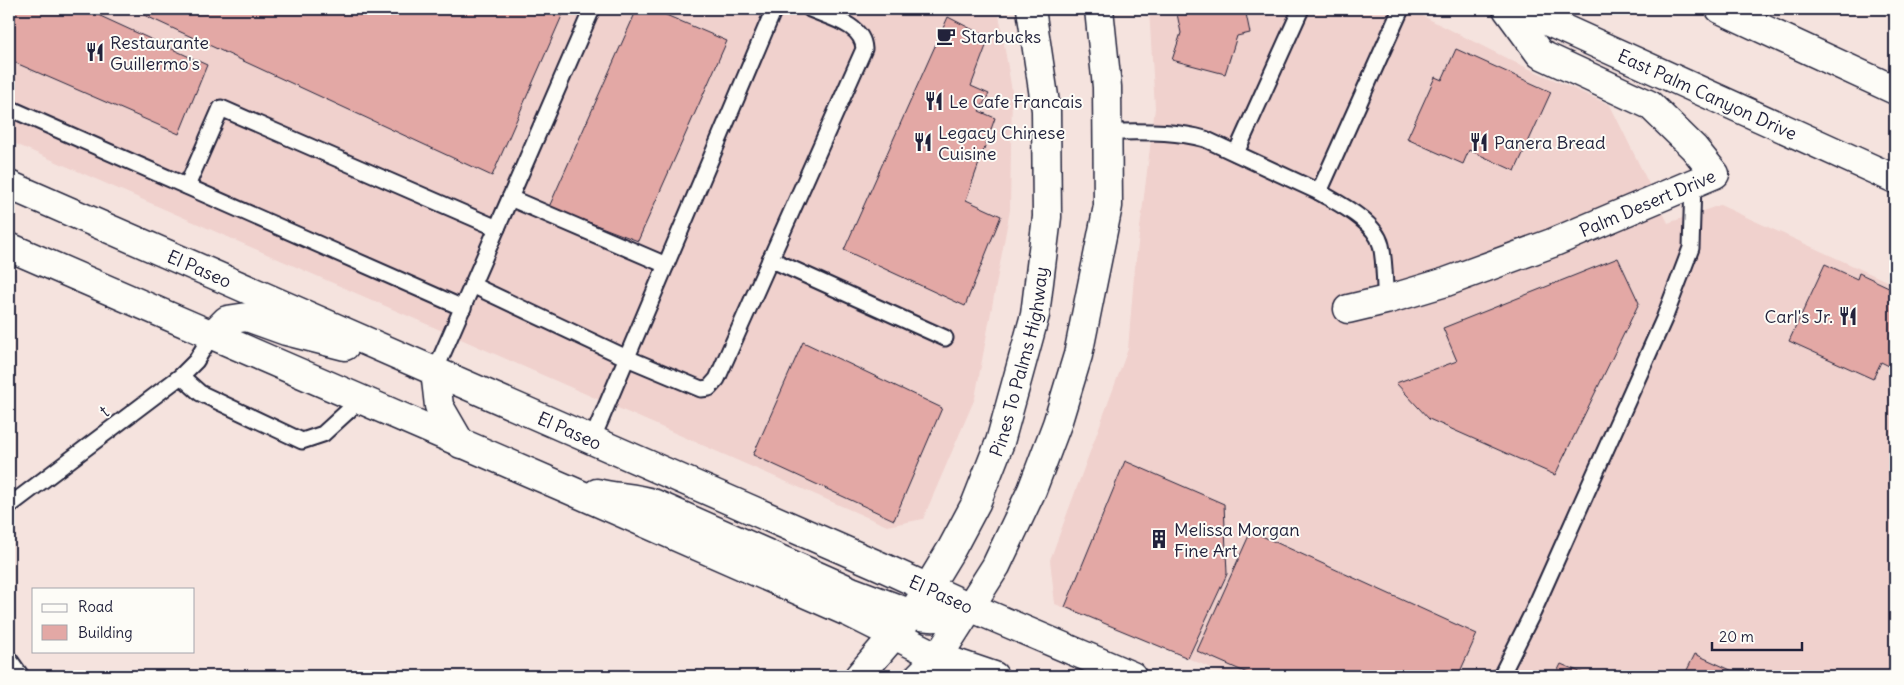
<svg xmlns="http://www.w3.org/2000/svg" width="1904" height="685" font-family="Delius,sans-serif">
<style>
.built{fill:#f0d1cd}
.building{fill:#e3a8a5;stroke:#22223b}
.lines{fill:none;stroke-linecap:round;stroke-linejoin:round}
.lane-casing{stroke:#22223b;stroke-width:19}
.street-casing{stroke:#22223b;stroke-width:31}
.secondary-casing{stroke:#22223b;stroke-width:31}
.primary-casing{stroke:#22223b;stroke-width:31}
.lane{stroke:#fdfcf7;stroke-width:15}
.street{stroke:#fdfcf7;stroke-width:28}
.secondary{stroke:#fdfcf7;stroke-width:28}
.primary{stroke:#fdfcf7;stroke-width:28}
.labels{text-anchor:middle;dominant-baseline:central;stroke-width:4;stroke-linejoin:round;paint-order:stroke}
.poi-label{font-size:18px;fill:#22223b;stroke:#fdfcf7;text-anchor:start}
.street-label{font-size:18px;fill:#22223b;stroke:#fdfcf7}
</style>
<rect width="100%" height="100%" fill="#f5e3de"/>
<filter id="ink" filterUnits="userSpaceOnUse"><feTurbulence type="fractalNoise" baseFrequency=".02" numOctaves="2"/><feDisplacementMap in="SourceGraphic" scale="10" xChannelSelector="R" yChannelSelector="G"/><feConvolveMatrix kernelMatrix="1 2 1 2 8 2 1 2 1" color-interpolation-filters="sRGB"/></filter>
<g filter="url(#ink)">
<g class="built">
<path d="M9 9H998L1012 91 1010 210 975 398 923 519 887 526 9 141Z"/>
<path d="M1149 9H1409L1512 61 1610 105 1668 223 1720 205 1895 285V676H1231L1055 604 1050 560 1128 349 1134 276 1155 108Z"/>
</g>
<g class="building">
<path d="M9 9H85L207 65 179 134 9 60Z"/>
<path d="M131 9H565L492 176Z"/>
<path d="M637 9H652L727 41 638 241 549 207Z"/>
<path d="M1176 9H1245L1250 33 1237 36 1225 74 1172 60 1181 33Z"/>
<path d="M948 17 989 38 971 86 989 94 979 111 995 118 966 200 1001 216 965 306 844 250Z"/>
<path d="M1456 49 1551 92 1515 171 1469 150 1463 164 1407 139 1435 77 1442 80Z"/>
<path d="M1618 258 1639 303 1555 475 1429 419 1396 383 1457 361 1443 328Z"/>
<path d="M1825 264 1857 279 1859 273 1895 290V369L1881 362 1873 379 1789 341Z"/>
<path d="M803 342 942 408 894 520 753 455Z"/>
<path d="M1125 461 1224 504 1227 574 1188 658 1065 607Z"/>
<path d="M1251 531 1477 634 1458 676H1254L1197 651Z"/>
<path d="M1695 654 1744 676H1684Z"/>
<path d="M1561 664 1589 676H1555Z"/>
</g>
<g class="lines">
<g class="lane-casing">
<g id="lane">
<path d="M9 108 463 308"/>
<path d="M1108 132C1141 132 1174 130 1205 139L1319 192 1401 9"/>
<path d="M1236 153 1301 9"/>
<path d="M187 186 221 108 497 228"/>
<path d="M1319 192C1339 204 1375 221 1381 245 1385 262 1384 282 1386 300"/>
<path d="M510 198 666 265"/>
<path d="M770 259 945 338"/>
<path d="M472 285 627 358 701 389 709 388 717 379 864 49C863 24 830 18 810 9"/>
<path d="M435 371 592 9"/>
<path d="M181 376 200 393 302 441 323 434 360 400"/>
<path d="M592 440 774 9"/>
<path d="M9 506 181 376 196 361 211 336"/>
<path d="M9 659 21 676"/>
<path d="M1501 676 1533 612 1664 319 1691 248 1693 184"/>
</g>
</g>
<g class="street-casing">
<g id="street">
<path id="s1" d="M1348 309 1386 300 1446 282 1552 243 1715 174 1694 148 1650 105 1540 54 1507 9"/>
</g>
</g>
<g class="secondary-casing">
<g id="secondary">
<path id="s2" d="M9 185 880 566 970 607 1132 676"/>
<path d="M9 247 570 490 850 613 938 657 994 676"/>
<path d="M211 336 227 320 247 317 286 331 345 346"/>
<path d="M435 371 439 406 461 444"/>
<path d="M597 493C617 498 635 497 655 504L851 591 912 614C931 620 950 617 968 611"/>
</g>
</g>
<g class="primary-casing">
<g id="primary">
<path id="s3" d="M1520 9 1895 179"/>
<path d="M1720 9 1895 90"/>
<path id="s4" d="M859 676 912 614 952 548 976 503 1000 442 1035 315 1047 217 1046 110 1031 9"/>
<path d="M919 676 938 657 996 566 1032 490 1057 424 1078 355 1108 206 1107 87 1099 9"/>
</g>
</g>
<use href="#lane" class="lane"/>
<use href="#street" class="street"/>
<use href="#secondary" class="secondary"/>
<use href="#primary" class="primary"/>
</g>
</g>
<defs>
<g id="cafe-bare" transform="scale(1.5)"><path d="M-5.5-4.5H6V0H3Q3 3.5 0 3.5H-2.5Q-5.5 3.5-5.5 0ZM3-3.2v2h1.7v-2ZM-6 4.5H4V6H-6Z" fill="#22223b" stroke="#fdfcf7" stroke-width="2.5" paint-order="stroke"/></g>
<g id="restaurant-bare" transform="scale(1.5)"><path d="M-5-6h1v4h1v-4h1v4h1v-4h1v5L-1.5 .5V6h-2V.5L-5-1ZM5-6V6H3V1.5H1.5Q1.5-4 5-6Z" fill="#22223b" stroke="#fdfcf7" stroke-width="2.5" paint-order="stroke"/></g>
<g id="building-bare" transform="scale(1.5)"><path d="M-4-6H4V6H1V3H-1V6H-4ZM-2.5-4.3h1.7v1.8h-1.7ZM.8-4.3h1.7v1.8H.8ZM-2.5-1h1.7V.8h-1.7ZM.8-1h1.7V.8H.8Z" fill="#22223b" stroke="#fdfcf7" stroke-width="2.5" paint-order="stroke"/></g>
</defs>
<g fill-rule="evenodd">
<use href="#cafe-bare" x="946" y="36"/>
<use href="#restaurant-bare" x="95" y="52"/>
<use href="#restaurant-bare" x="934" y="101"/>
<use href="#restaurant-bare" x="923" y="142"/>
<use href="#restaurant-bare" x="1479" y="142"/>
<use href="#restaurant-bare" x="1848" y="316"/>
<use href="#building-bare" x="1159" y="539"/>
</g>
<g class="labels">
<g class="poi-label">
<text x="961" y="36">Starbucks</text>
<text x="110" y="42">Restaurante<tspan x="110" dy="21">Guillermo's</tspan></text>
<text x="949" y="101">Le Cafe Francais</text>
<text x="938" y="132">Legacy Chinese<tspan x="938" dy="21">Cuisine</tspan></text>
<text x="1494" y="142">Panera Bread</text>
<text x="1833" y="316" text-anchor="end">Carl's Jr.</text>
<text x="1174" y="529">Melissa Morgan<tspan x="1174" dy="21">Fine Art</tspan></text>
</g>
<g class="street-label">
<text stroke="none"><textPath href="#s3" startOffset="206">East Palm Canyon Drive</textPath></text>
<text stroke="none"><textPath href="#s1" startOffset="318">Palm Desert Drive</textPath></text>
<text stroke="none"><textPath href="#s2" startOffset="208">El Paseo</textPath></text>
<text stroke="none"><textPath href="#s4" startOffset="358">Pines To Palms Highway</textPath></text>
<text transform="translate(104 411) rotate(-37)">t</text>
<text stroke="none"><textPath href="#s2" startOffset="612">El Paseo</textPath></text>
<text stroke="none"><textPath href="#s2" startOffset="1018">El Paseo</textPath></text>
</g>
</g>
<rect width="1904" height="685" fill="none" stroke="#fdfcf7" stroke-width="30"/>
<rect x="15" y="15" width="1874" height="655" fill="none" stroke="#22223b" stroke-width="2" filter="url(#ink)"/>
<rect x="32" y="588" width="162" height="65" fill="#fdfcf7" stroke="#a5a5ac"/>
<rect x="42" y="604" width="25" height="8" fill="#fdfcf7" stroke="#a5a5ac"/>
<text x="78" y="612" font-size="15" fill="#22223b">Road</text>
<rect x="42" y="625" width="25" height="15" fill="#e3a8a5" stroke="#a5a5ac"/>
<text x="78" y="638" font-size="15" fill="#22223b">Building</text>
<path d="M1712 642v8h90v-8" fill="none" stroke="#22223b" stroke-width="2.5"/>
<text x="1719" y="642" font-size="15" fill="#22223b" stroke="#fdfcf7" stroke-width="4" paint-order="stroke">20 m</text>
</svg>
